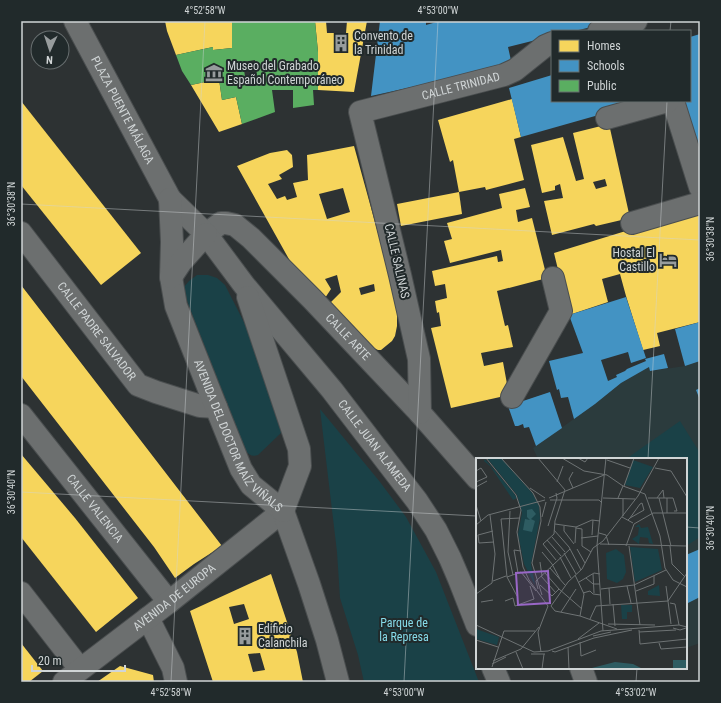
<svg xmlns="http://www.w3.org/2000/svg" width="721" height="703" font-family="'Roboto Condensed',sans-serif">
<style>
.built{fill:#2b3b3d}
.green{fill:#1a4147}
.homes{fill:#f6d55c;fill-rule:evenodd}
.schools{fill:#4393c3}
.public{fill:#5aae61;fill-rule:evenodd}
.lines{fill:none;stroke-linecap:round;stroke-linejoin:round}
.pedestrian-casing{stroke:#4a4e4f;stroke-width:24}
.minor-casing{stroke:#4a4e4f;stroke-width:24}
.tertiary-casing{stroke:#4a4e4f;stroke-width:24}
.pedestrian{stroke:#6c6f6f;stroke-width:22}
.minor{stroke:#6c6f6f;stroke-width:22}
.tertiary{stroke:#6c6f6f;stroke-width:22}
.ticks{fill:none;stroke:#d0d5d6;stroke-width:1;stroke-opacity:0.45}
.labels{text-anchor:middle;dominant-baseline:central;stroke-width:4;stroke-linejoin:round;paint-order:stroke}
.poi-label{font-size:12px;fill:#d0d5d6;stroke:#212a2b;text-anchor:start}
.street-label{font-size:12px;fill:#d0d5d6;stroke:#212a2b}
.park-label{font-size:12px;fill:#86dbe9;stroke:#212a2b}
.inset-road{fill:none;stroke:#6e7374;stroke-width:1}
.view{fill:#9967c7;fill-opacity:0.15;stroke:#9967c7;stroke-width:2}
.inset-edge{fill:none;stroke:#d0d5d6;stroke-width:2}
.neatline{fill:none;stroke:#d0d5d6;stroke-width:1.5}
.ticks-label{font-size:10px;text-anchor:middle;fill:#d0d5d6}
</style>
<rect width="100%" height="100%" fill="#2d3233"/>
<path class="built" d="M700 361V643L686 648V459H538L533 448 595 404 621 383 649 367 651 371 685 366Z"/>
<g class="green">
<path d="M197 275H208L217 278 225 285 250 334 282 432 258 455C252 457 249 455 245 450L192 314 185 295 184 287 189 281Z"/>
<path d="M320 409 380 482 406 517 436 572 479 682H364L358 655 340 598 337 552Z"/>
<path d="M680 421 700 453V537L686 546V459H626Z"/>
</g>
<g class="homes">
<path d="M165 21H232V48L213 50V47L176 55 167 31Z"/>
<path d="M315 21H326L327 33H346L347 21H367L354 92 318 90V52Z"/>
<path d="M219 79 222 100 236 97 242 124 219 132 191 85Z"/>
<path d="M512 99 521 137 514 139 524 180 486 190 485 187 459 192 453 160 450 162 438 120Z"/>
<path d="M21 101 141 253 101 285 21 185Z"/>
<path d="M609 124 630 218 596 226 594 224 552 235 544 201 563 198 560 184 555 186V190L542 193 531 145 563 137 576 181 584 179 573 133ZM605 179 607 186 596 189 593 182Z"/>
<path d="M354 146 395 295 397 312V326L395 336 392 341 381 350H378L374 348 330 303 341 292 337 275 325 279 331 289 325 298 310 284 290 261 237 166 270 153 287 150 292 155 293 167 279 175 282 179 268 184 277 199 285 196 287 200 297 197 293 183 308 180 307 155ZM343 188 350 212 327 219 319 194ZM374 284 375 291 361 295 359 288Z"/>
<path d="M525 188 530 207 516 210 518 222 532 218 547 278 497 291 505 326 508 325 513 347 481 353 484 366 503 362 509 395 451 408 431 328 441 326 439 312 437 313 435 301 447 298 445 284 435 286 432 271 497 256 498 262 503 261 501 250 450 263 444 241 452 239 447 223 502 208 499 194Z"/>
<path d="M459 192 462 214 401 226 397 204Z"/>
<path d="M700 211V322L657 333 660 346 643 350 626 296 620 274 602 279 608 302 569 315 554 253 629 230Z"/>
<path d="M21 285 222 546 194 564 175 578 154 547 21 376Z"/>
<path d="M21 454 75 518 138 598 96 632 21 537Z"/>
<path d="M271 574 297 652 303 682H213L190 611ZM244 604 249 619 234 624 229 607ZM260 653 265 670 253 672 248 654Z"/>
<path d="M21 643 43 671 29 682H21Z"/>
<path d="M120 666 153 675 154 682H97Z"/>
</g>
<g class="schools">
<path d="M380 21H426V25L440 21 614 22 574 31H552V36L508 47 512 65 371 96Z"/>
<path d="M700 34V154L683 101H690V37Z"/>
<path d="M552 75V101H648L521 137 509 88Z"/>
<path d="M626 297 646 358 631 363 628 352 601 360 608 381 617 377 616 375 625 371 627 369 646 361 645 359 664 354 668 368 650 371 649 367 621 383 595 404 574 419 568 397 561 398 559 389 557 390 549 361 583 353 569 315Z"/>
<path d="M700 322V361L685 366 675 329Z"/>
<path d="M700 388V400L696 390Z"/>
<path d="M550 392 562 428 536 446 529 427 524 428 523 424 518 426H515L508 406Z"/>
<path d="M700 549V597L686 604V555Z"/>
</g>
<path class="public" d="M232 21H315L318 52V90H313L314 105 293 108V90H272L275 112 242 124 236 97 222 100 219 79 191 85 182 71 176 55 213 47V50L232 48ZM255 60 257 76 245 77 243 62Z"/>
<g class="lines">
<g class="pedestrian-casing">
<g id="pedestrian">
<path d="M673 101 700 187"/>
<path d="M607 118 668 101"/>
<path d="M632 223 700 203"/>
<path d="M512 397 561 311 553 278"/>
</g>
</g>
<g class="minor-casing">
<g id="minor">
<path id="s1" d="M75 21 170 199"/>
<path d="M599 31 636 21"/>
<path id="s2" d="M21 233 138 385 156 392 200 406 216 407"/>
<path id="s3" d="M206 234 221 223H226L235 225 251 238 312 299 420 413 477 478"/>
<path id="s4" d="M420 413 419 359 400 275 360 112 504 75 515 70 545 46 552 43"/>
<path id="s5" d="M21 415 169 602"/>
<path d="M21 593 80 669"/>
<path d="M148 618 173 668 176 682"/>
<path d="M581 668 586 682"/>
<path id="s6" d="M64 682 169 602 283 511"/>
</g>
</g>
<g class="tertiary-casing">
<g id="tertiary">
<path id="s7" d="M170 199 206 234 244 285 332 390 417 501 436 530 450 558 459 579 477 625"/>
<path id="s8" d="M170 199 172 242 171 277 176 306 216 407 241 469 251 485 283 511 309 584 327 640 338 682"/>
<path d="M171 277 181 262 206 234"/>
<path d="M248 297 299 449 300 466 283 511"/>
<path d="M493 668 499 682"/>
</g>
</g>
<use href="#pedestrian" class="pedestrian"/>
<use href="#minor" class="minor"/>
<use href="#tertiary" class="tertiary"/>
</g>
<path class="ticks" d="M670 31 671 21M21 204 700 240M648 459 667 101M21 492 477 516M686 527 700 528M171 682 205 21M404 682 438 21M636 682 637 668"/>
<defs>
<g id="building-bare" transform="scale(1.38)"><path d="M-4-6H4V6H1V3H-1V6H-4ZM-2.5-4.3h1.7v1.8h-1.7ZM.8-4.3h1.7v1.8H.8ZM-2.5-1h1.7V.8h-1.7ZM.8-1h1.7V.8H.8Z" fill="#979c9d" stroke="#212a2b" stroke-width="2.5" paint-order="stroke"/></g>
<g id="museum-bare" transform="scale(1.38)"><path d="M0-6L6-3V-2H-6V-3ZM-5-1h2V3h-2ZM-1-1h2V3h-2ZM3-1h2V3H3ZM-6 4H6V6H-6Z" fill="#979c9d" stroke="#212a2b" stroke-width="2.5" paint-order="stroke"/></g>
<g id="hotel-bare" transform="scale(1.38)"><path d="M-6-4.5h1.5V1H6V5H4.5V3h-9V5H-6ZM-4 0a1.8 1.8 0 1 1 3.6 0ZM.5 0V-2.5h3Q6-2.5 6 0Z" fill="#979c9d" stroke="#212a2b" stroke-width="2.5" paint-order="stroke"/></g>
</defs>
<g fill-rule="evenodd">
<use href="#building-bare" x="341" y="43"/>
<use href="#museum-bare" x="214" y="73"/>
<use href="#hotel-bare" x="668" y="260"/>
<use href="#building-bare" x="245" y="636"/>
</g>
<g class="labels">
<g class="poi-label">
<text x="354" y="36">Convento de<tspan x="354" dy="14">la Trinidad</tspan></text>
<text x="227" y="66">Museo del Grabado<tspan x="227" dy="14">Español Contemporáneo</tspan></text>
<text x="655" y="253" text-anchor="end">Hostal El<tspan x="655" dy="14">Castillo</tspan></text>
<text x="258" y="629">Edificio<tspan x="258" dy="14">Calanchila</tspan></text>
</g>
<g class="street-label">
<text stroke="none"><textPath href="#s4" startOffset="412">CALLE TRINIDAD</textPath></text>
<text stroke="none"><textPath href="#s1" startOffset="101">PLAZA PUENTE MÁLAGA</textPath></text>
<text transform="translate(397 261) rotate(77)">CALLE SALINAS</text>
<text stroke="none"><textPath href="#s2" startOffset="124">CALLE PADRE SALVADOR</textPath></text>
<text stroke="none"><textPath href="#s3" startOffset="192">CALLE ARTE</textPath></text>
<text stroke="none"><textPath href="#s8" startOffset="253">AVENIDA DEL DOCTOR MAÍZ VIÑALS</textPath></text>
<text stroke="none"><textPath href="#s7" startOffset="321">CALLE JUAN ALAMEDA</textPath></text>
<text stroke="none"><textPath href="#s5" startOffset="119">CALLE VALENCIA</textPath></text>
<text stroke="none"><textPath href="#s6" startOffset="139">AVENIDA DE EUROPA</textPath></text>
</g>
<g class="park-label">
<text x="404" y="623">Parque de<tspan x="404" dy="14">la Represa</tspan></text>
</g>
</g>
<g transform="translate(476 458)">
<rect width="211" height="211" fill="#2d3233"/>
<path d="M11 0H25L57 36 63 48 64 60 55 106 59 127 48 106 42 76 46 55 41 37ZM9 1 37 34 41 40 37 42 14 8 8 3ZM157 2 177 9 164 30 149 27ZM163 66 165 70 172 69 177 86 173 85 172 80 164 79 163 86 156 81 162 77 163 69H159ZM154 89 182 91 186 112 159 124ZM140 91 148 97 150 114 147 121 141 125 131 121 130 95ZM183 127 184 138 172 137V133ZM145 147H156V154H151V161H146ZM0 171 23 179 21 187 0 181Z" fill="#1a4147"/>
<path d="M56 51 60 56 55 61 59 63 56 74 47 72 49 61 54 62 51 59V52ZM197 202H211V211H197ZM139 204 157 206 167 211H112Z" fill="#2e5c62"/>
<path class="inset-road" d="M10 0 40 37 45 52 41 74 47 109 53 122 72 148M25 0 57 35 64 49 65 63 56 105 66 137M62 0 89 32 79 63 78 76 67 86 80 102M86 0 108 13 131 17 147 28 169 36 184 78 189 110 197 122 211 129M102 0 109 4 112 0M131 2 154 10M179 10 195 13 211 39M0 13 5 10 11 19 0 24M81 24 87 8M148 28 158 0M0 29 11 23M54 30 69 40M97 30 93 21 97 14M73 40 128 17M127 40 159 41M142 40 147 28M172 40H197L201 53H198M181 40 187 32 188 40M183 40 195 88M191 40V55M74 42H123L126 45M0 47 5 63M34 53 32 94 37 117M147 58V41M66 59 70 44M146 59 157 65M152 62 154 60 164 46 166 45 168 52 154 60M79 66 100 69 116 62 124 63M0 67 12 57 69 42M72 68 81 40 80 35M88 68V73L98 86M100 70 106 71V88L115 94M78 72 93 89 105 112M17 73 2 77 3 85 18 84M123 75 130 77 133 87M116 77 117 62M76 79 89 94M105 80 122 78M71 82 85 98M99 85 100 69M124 86 211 88M150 88 158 66 177 55H211M153 88 164 167M194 88 196 106 209 119M101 91 109 105M66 94 76 106 84 121M88 95 100 116M84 99 95 120M64 104 66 118M74 110 89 127M42 115 38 92 45 93M69 115 83 131 106 151M117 116 118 135M99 117 108 136 104 158M65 118 80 135M31 119 25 61 44 60M31 119 45 114 60 133M31 119 41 138M110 120 117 126H124M17 123 30 118M103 124 118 115 124 116M64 127 76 138 83 131M151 128 155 145M190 128 195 166M133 130 134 146M62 131 60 123 94 91M125 131 158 127 190 112M160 133 178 126V118M107 135 114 133 117 136 125 137M0 136 16 125 19 96 14 57M29 143 37 140 39 148 58 141 54 128M5 144 17 142M194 145 199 146 203 167M137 146 139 168M75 148 92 124 106 111 117 90 127 83 162 38 183 0M75 148 79 153 104 158 141 171M85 154 100 131M114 161 120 148 192 143 211 115V107M132 166 179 167M0 167 58 194 72 193 125 173 203 167 211 169M197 170 204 172 210 170M163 172 164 186 211 181M28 173H59M127 173 121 87 130 0M163 174 200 172M117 178 135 174M102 181 123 165M0 182 22 189M104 184 105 198 120 192M183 185 185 191 211 189M92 189 93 211M76 193 79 194 118 180 156 172M40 194 47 211M65 194 62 174 72 148M55 196H69M17 203 45 191 63 169M16 206 30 199M16 209 28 173M66 211 68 196"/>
<path class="view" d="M72 113 74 145 42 147 40 115Z"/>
<rect width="211" height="211" class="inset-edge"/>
</g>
<rect width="721" height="703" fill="none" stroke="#212a2b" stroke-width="44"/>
<rect x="551" y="30" width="140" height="72" fill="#212a2b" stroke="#676e6f"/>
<rect x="559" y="40" width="20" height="12" fill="#f6d55c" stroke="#676e6f"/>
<text x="587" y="50" font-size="12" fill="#d0d5d6">Homes</text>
<rect x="559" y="60" width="20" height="12" fill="#4393c3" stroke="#676e6f"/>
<text x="587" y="70" font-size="12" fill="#d0d5d6">Schools</text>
<rect x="559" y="80" width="20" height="12" fill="#5aae61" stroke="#676e6f"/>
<text x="587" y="90" font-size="12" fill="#d0d5d6">Public</text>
<g transform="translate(50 50) rotate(183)"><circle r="19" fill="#212a2b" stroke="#676e6f"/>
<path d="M0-3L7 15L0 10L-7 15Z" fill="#979c9d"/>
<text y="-6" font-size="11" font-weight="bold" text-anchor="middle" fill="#d0d5d6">N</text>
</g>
<path d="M32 665v6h93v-6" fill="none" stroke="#d0d5d6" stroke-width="2"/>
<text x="38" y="665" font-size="12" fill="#d0d5d6" stroke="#212a2b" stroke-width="3" paint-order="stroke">20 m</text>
<rect x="22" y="22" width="677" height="659" class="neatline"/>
<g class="ticks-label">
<text x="205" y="14">4°52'58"W</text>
<text x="438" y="14">4°53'00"W</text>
<text transform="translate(11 204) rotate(-90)" y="4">36°30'38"N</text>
<text transform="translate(710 239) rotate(-90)" y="4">36°30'38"N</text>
<text transform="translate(11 492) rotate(-90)" y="4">36°30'40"N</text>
<text transform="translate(710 528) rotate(-90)" y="4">36°30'40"N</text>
<text x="171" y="696">4°52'58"W</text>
<text x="404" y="696">4°53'00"W</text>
<text x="636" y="696">4°53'02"W</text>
</g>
</svg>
